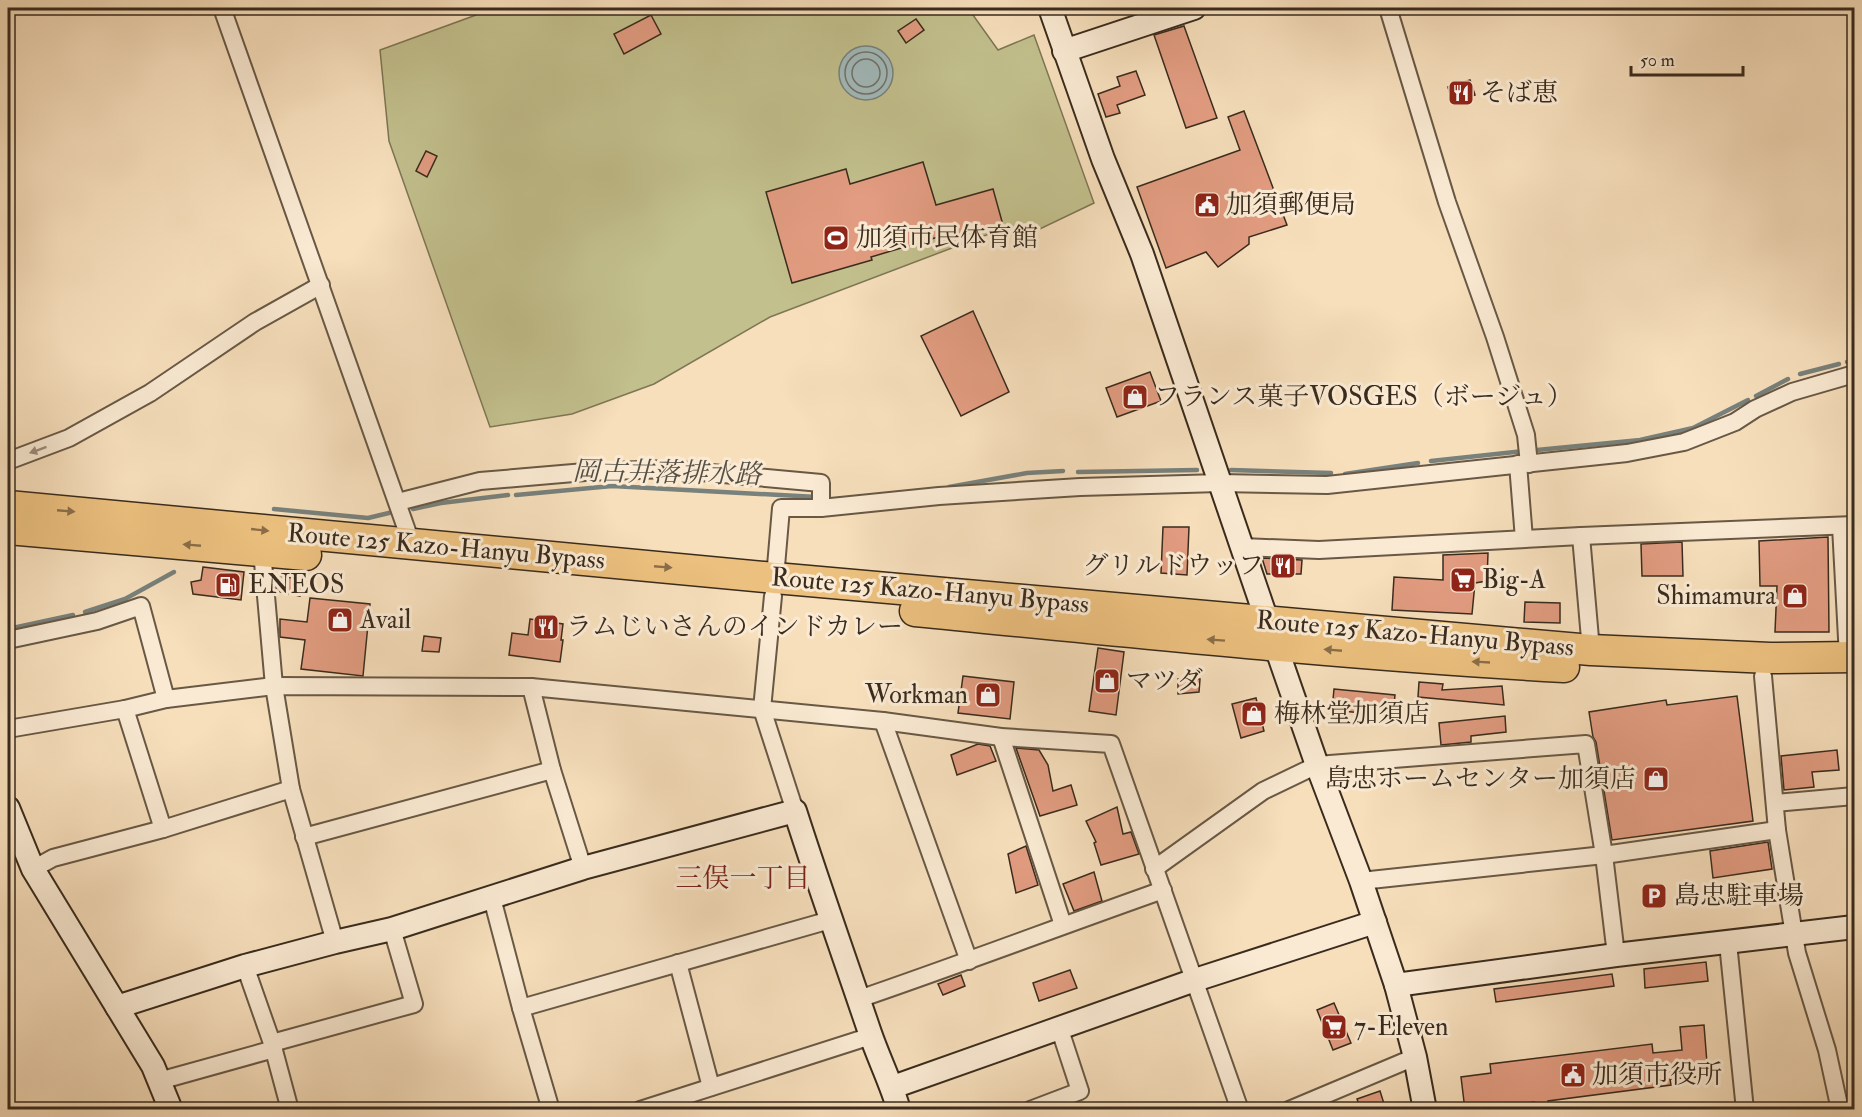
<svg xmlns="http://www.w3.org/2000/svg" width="1862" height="1117" font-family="'IM FELL Double Pica','Noto Serif JP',serif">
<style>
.green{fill:#c2c08d;stroke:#7e7655;stroke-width:1.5}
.water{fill:#a2babc;stroke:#78817c;stroke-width:1.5}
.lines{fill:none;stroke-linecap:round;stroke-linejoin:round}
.shore{stroke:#6e726c;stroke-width:1.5}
.stream{stroke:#78817c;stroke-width:4.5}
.building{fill:#e29c81;stroke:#392b1d;stroke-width:1.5}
.street-casing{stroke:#685845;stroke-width:20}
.secondary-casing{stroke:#392b1d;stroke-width:26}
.highway-casing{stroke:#392b1d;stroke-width:33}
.street{stroke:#faead3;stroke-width:16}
.secondary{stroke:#faead3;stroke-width:22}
.highway{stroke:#ecc07e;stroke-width:30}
.oneway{fill:#9a8a78}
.oneway2{fill:#8a6e49}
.labels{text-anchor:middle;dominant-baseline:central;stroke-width:6;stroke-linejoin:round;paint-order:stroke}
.poi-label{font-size:26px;fill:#392b1d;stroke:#faead3;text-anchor:start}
.street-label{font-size:26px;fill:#392b1d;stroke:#faead3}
.water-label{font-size:27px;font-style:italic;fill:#534f45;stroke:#faead3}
.neighbourhood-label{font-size:27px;fill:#7a1f14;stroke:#faead3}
</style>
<rect width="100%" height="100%" fill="#f7dfbc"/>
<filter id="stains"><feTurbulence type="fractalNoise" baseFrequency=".00333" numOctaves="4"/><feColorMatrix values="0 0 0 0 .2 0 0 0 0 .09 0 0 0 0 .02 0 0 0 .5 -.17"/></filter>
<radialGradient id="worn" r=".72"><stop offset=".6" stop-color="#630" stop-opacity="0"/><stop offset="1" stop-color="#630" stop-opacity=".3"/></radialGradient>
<path class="green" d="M481 8H968L998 50 1034 35 1094 203 1019 239 1002 229 770 317 654 384 572 414 490 427 389 141 380 50 476 15Z"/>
<circle class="water" cx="866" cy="73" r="27"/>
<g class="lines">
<g class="shore">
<circle cx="866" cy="73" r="21"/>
<circle cx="866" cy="73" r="14"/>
</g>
<g class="stream">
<path d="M1847 362 1854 360"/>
<path d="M1800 374 1839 364"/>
<path d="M1756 396 1788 379"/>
<path d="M1537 450 1640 440 1693 428 1748 400"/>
<path d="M1431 461 1524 451"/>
<path d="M1231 470 1331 473"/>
<path d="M1078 472 1197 470"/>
<path d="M1345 474 1418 463"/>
<path d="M949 487 1027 473 1063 471"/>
<path d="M516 495 612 486 817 497"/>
<path d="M274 509 368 518 393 512"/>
<path d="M413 509 441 503 508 495"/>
<path d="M85 612 125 599 174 572"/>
<path d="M8 629 73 615"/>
</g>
</g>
<g class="building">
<path d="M651 15 661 34 624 54 614 34Z"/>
<path d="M916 19 924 30 906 43 898 31Z"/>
<path d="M1184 26 1217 118 1186 128 1154 35Z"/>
<path d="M1136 71 1145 95 1117 105 1120 113 1106 117 1098 94 1120 86 1117 77Z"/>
<path d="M1470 80 1475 95 1452 102 1448 87Z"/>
<path d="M1244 111 1287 225 1249 237V244L1218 267 1206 252 1166 268 1137 187 1240 150 1228 117Z"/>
<path d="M426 151 437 156 427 177 416 171Z"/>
<path d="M923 162 936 205 993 189 1003 225 957 238 955 232 871 257 872 260 792 283 766 192 846 169 850 184Z"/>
<path d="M973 311 1009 392 961 416 921 336Z"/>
<path d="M1150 372 1161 401 1117 417 1106 388Z"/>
<path d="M1163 527H1189L1187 575 1161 573Z"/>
<path d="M1828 537 1829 632H1775L1777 586H1760L1759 541Z"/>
<path d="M1682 542 1683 576H1642L1641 544Z"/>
<path d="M1488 553 1487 581 1475 583 1472 614 1392 610 1394 577 1443 580V555Z"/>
<path d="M1262 558 1302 560 1301 574H1267Z"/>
<path d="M203 567 244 572 241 600 193 594 191 582 201 580Z"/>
<path d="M275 575 303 580 300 596 276 591Z"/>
<path d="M310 598 370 604 363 676 301 669 305 640 280 637V619L307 622Z"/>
<path d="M1525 602 1560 603V623L1524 622Z"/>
<path d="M530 619 563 624 561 640H563L560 662 509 655 512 633 528 635Z"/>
<path d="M424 636 441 638 439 652 422 651Z"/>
<path d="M1098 648 1124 652 1116 715 1089 711Z"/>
<path d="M963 676 1014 682 1010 719 958 713Z"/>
<path d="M1178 679H1200L1199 692 1178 694Z"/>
<path d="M1419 682 1443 684 1442 690 1502 686 1504 705 1418 697Z"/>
<path d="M1334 689 1395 695 1393 716 1332 710Z"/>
<path d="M1737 696 1753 821 1612 840 1596 742 1593 737 1589 712 1666 700 1667 705Z"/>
<path d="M1256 698 1264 731 1241 738 1232 704Z"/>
<path d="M1505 716 1506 732 1471 736V742L1441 745 1439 723Z"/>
<path d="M978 744 990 746 996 761 957 775 951 755Z"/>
<path d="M1016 748 1039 750 1048 765 1053 791 1071 785 1077 805 1040 816Z"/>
<path d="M1837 750 1839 770 1812 772 1814 787 1784 790 1781 756Z"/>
<path d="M1117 807 1123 834 1131 832 1139 854 1101 865 1094 843 1096 842 1086 821Z"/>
<path d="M1768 842 1772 869 1713 878 1710 851Z"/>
<path d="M1026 846 1038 885 1016 893 1008 854Z"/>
<path d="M1094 872 1102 901 1074 911 1063 884Z"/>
<path d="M1706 962 1708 981 1645 988 1644 969Z"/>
<path d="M1070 970 1077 988 1039 1001 1033 983Z"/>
<path d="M1612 974 1614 986 1496 1002 1494 989Z"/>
<path d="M961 975 965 986 943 995 938 984Z"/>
<path d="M1334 1003 1351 1043 1333 1050 1317 1010Z"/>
<path d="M1704 1025 1708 1076 1670 1079 1671 1085 1548 1101 1549 1110H1535L1534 1102 1465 1110 1461 1077 1491 1073 1490 1064 1652 1044 1653 1053 1682 1050 1680 1027Z"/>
<path d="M1380 1091 1386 1110H1361L1357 1099Z"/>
</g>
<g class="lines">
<g class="street-casing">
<g id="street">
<path d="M222 8 412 545"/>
<path d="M1388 8 1447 202 1495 337 1526 435 1529 464"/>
<path d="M8 461 69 438 150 393 255 322 321 285"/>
<path d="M1518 464 1524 539"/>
<path d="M398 502 480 481 585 472 668 469 821 483V508"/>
<path d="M1841 526 1848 657"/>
<path d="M1581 536 1591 650"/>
<path d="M1242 547 1319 550 1581 536 1854 525"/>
<path d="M262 551 274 686 291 789 335 942"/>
<path d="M775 578 781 508H821L939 496 1080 487 1220 483 1327 485 1627 453 1684 442 1735 422 1755 409 1792 392 1854 374"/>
<path d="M773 596 762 709 795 811"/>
<path d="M8 640 97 621 141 606 166 699"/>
<path d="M1763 676 1777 830 1797 953 1827 1050 1840 1110"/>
<path d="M531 687 552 770 583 868"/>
<path d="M125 709 163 829"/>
<path d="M883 721 969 961"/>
<path d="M8 729 125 709 166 699 274 686 531 687 883 721 1001 737 1111 744 1240 1110"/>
<path d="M1001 737 1063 925"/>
<path d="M1775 803 1854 796"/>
<path d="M304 837 552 770"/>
<path d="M33 869 53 858 163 829 291 789"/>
<path d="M1154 869 1263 791 1317 765 1586 744 1604 855 1616 955"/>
<path d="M1361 881 1604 855 1777 830"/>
<path d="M492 898 521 1008 551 1110"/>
<path d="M1728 943 1745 1110"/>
<path d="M678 963 711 1087"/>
<path d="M245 966 272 1043 290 1110"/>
<path d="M859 999C961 964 1061 926 1163 890"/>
<path d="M521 1008 830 920"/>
<path d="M272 1043 414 1004 392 929"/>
<path d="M159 1081 274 1049"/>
<path d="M640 1110 871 1036"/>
<path d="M1030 1110 1080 1091 1059 1027"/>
<path d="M1289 1110 1415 1057"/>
</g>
</g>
<g class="secondary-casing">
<g id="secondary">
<path d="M1050 8 1103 159 1142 254 1275 644 1317 765 1361 881 1396 985 1415 1057 1425 1110"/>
<path d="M1064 51 1194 8"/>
<path d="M8 808 33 869 153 1066 171 1110"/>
<path d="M1396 985 1616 955 1854 927"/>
<path d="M117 1007 245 966 335 942 392 929 583 868 795 811C819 886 845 959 870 1033 879 1059 891 1083 899 1110"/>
<path d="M893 1087 1195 980 1375 922"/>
</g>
</g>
<g class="highway-casing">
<g id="highway">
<path d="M8 506 775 578 1591 650 1770 658 1854 657"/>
<path d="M8 529 306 555"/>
<path d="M915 611C1131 632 1347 655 1564 667"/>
</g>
</g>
<use href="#street" class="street"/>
<use href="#secondary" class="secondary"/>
<use href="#highway" class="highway"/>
</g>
<defs><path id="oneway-solid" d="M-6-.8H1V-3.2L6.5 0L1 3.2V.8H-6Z" transform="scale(1.5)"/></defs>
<use class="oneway" href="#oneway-solid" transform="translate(38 450) rotate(160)"/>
<g class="oneway2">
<use href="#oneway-solid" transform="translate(66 511) rotate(5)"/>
<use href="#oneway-solid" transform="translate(260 530) rotate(6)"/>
<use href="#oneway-solid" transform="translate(192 545) rotate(-175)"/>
<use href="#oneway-solid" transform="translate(663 567) rotate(5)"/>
<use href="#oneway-solid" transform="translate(1216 640) rotate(-176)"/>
<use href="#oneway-solid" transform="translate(1333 650) rotate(-175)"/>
<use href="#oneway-solid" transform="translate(1481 662) rotate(-177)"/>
</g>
<defs>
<g id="restaurant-square" transform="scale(1.35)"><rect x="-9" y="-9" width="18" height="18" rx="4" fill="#8f2418" stroke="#faead3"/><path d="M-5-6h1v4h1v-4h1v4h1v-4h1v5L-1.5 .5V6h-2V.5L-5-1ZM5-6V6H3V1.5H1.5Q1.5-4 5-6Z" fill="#fff"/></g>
<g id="civic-square" transform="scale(1.35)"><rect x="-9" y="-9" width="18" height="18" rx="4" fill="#8f2418" stroke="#faead3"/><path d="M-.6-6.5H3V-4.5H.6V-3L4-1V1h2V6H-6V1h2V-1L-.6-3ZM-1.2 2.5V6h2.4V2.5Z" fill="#fff"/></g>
<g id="stadium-square" transform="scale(1.35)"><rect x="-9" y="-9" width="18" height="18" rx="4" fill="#8f2418" stroke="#faead3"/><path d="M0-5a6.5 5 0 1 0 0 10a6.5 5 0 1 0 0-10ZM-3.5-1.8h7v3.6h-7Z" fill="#fff"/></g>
<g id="shop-square" transform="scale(1.35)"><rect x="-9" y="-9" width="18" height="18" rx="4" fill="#8f2418" stroke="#faead3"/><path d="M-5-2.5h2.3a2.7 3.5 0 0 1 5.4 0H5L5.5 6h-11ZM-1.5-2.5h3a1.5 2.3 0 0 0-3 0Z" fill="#fff"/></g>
<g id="supermarket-square" transform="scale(1.35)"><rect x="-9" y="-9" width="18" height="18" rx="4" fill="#8f2418" stroke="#faead3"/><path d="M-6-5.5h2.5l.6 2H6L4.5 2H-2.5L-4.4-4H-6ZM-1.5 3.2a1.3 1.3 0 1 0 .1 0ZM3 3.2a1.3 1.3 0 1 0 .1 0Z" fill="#fff"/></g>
<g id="fuel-square" transform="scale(1.35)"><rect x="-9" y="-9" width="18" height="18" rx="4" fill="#8f2418" stroke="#faead3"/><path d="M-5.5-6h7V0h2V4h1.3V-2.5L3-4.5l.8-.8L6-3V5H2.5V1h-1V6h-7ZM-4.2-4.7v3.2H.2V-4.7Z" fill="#fff"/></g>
<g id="parking-square" transform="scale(1.35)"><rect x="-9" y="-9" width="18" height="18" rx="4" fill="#8f2418" stroke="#faead3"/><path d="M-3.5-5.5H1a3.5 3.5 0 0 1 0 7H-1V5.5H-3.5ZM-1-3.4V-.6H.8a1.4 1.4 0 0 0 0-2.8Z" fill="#fff"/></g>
</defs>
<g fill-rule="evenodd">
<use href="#restaurant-square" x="1461" y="93"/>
<use href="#civic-square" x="1207" y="205"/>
<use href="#stadium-square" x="836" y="238"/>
<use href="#shop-square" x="1135" y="397"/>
<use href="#restaurant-square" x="1283" y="566"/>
<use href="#supermarket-square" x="1463" y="580"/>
<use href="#fuel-square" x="228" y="585"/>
<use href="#shop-square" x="1795" y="596"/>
<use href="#shop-square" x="340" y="620"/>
<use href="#restaurant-square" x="546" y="627"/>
<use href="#shop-square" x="1107" y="681"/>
<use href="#shop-square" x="988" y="695"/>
<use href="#shop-square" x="1254" y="714"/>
<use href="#shop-square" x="1656" y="779"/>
<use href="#parking-square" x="1654" y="896"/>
<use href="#supermarket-square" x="1334" y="1027"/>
<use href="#civic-square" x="1573" y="1075"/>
</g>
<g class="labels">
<g class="poi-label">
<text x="1480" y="93">そば恵</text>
<text x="1226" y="205">加須郵便局</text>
<text x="856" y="238">加須市民体育館</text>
<text x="1154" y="397">フランス菓子VOSGES（ボージュ）</text>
<text x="1264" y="566" text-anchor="end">グリルドウッフ</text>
<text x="1482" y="580">Big-A</text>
<text x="248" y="585">ENEOS</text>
<text x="1776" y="596" text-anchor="end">Shimamura</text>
<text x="360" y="620">Avail</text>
<text x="566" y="627">ラムじいさんのインドカレー</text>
<text x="1126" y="681">マツダ</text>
<text x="968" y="695" text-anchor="end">Workman</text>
<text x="1274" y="714">梅林堂加須店</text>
<text x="1636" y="779" text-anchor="end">島忠ホームセンター加須店</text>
<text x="1674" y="896">島忠駐車場</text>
<text x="1354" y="1027">7-Eleven</text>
<text x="1592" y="1075">加須市役所</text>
</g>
<g class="street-label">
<text transform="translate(446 547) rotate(5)">Route 125 Kazo-Hanyu Bypass</text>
<text transform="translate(930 591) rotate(5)">Route 125 Kazo-Hanyu Bypass</text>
<text transform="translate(1415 634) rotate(5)">Route 125 Kazo-Hanyu Bypass</text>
</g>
<g class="water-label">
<text transform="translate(667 473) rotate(1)">岡古井落排水路</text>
</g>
<g class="neighbourhood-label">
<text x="743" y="878">三俣一丁目</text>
</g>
</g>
<rect width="1862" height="1117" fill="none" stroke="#f7dfbc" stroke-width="30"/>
<rect x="9" y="9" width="1844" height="1099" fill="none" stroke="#392b1d" stroke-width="3"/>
<rect x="15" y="15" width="1832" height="1087" fill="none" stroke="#392b1d" stroke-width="1.5"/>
<path d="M1631 66v9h112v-9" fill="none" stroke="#392b1d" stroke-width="3"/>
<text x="1640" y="66" font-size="18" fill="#392b1d" stroke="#faead3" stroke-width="4.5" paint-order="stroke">50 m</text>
<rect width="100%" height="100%" filter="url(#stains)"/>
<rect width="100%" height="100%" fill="url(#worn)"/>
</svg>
